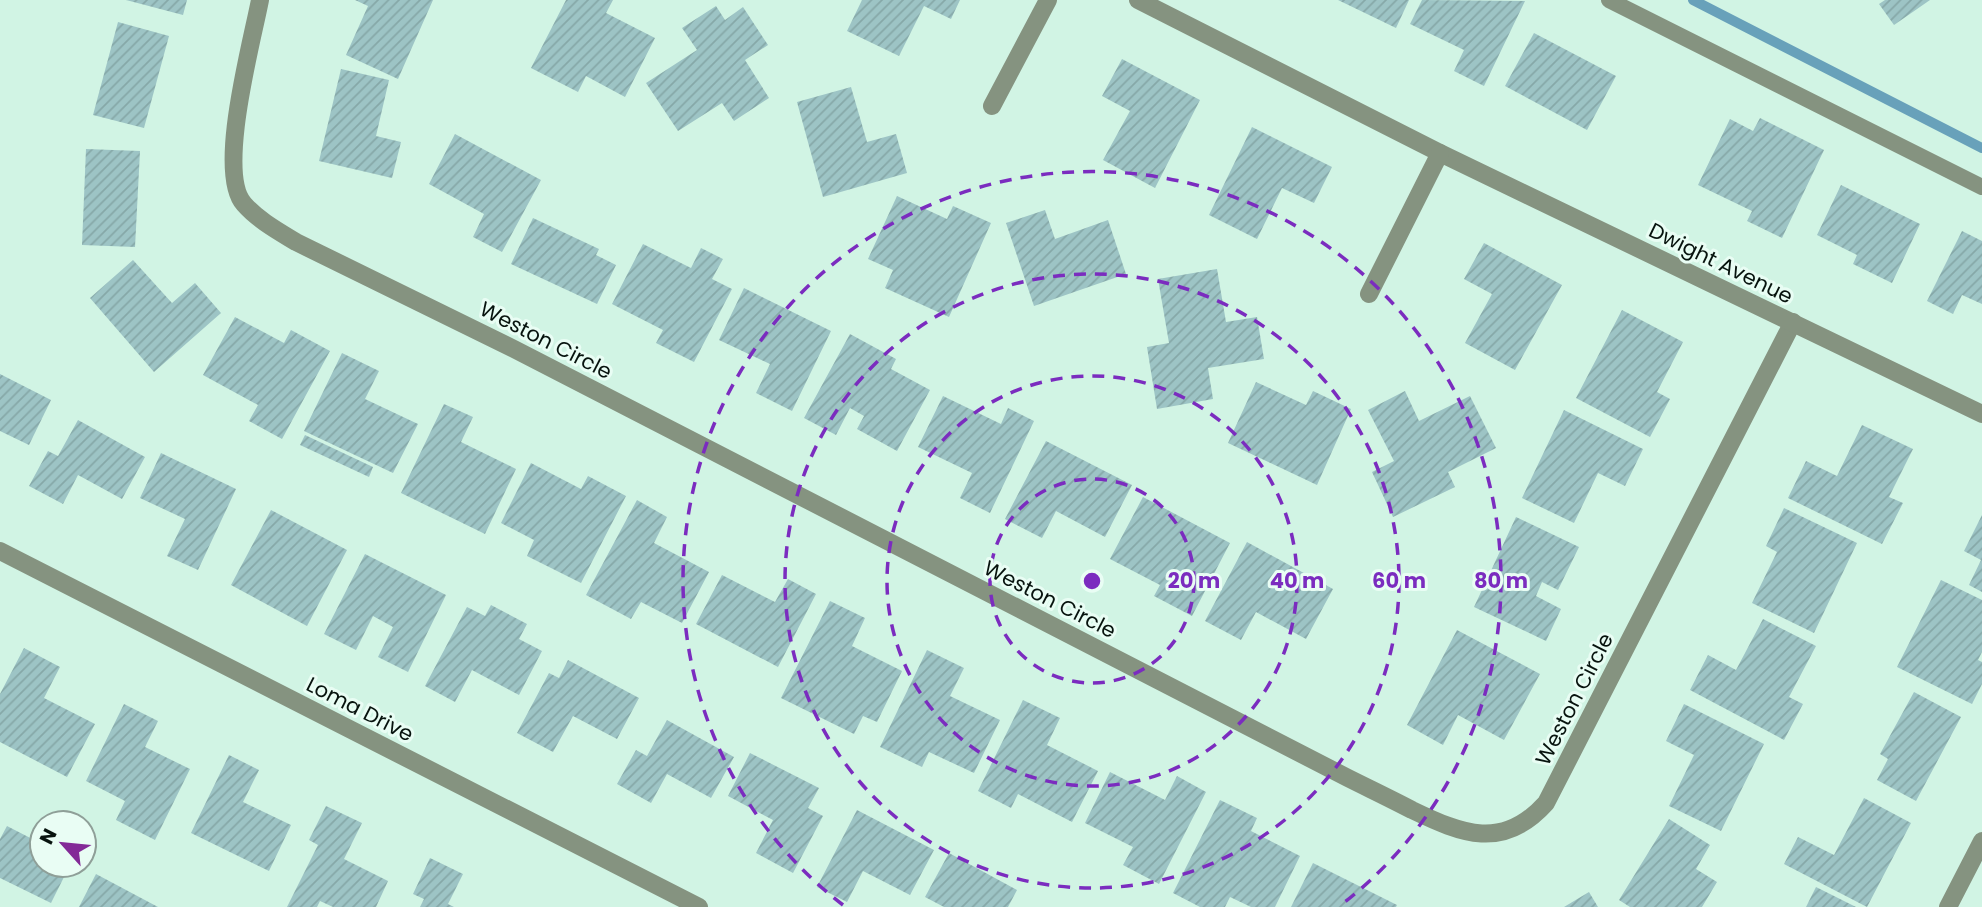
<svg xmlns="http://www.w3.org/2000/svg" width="1982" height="907" font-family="Poppins,sans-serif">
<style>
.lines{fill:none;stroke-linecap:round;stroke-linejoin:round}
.stream{stroke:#68a1ba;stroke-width:10}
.building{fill:url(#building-hatch)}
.service{stroke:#859380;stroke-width:16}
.minor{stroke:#859380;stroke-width:18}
.ring{fill:none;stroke:#7b2cbf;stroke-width:3.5;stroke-dasharray:12 9}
.labels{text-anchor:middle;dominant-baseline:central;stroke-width:6;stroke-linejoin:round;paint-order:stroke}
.street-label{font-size:21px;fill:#07130e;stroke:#e9fdf4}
.centre{fill:#7b2cbf;stroke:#e9fdf4;stroke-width:3.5}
.ring-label{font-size:21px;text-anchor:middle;font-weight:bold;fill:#7b2cbf;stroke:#e9fdf4;stroke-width:6;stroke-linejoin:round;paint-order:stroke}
</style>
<defs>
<pattern id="building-hatch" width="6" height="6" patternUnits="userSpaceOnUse" patternTransform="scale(1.75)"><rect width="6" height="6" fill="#9dc4c5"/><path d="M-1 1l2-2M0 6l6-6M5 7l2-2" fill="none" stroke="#86a8a8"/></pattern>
</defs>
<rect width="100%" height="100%" fill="#d1f4e4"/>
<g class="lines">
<path class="stream" d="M1693 0 1982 148"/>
</g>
<g class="building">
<path d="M126 0H187L183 15Z"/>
<path d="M355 0H433L398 79 346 55 368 6Z"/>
<path d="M566 0H613L606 13 655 38 625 97 586 76 578 92 531 68Z"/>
<path d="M862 0H960L951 19 924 6 899 56 847 31Z"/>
<path d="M1338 0H1409L1396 28Z"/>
<path d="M1422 0 1525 1 1484 86 1454 71 1464 50 1410 24Z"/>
<path d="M1885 0H1930L1894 25 1879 4Z"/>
<path d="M716 6 725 20 743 7 768 45 745 60 769 98 734 121 722 103 678 131 646 83 697 50 682 28Z"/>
<path d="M118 22 169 36 144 128 93 115Z"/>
<path d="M1534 33 1616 76 1587 130 1505 86Z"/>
<path d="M1122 59 1200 100 1155 188 1103 160 1130 111 1102 96Z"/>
<path d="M341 69 389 80 376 136 401 142 392 178 319 161Z"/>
<path d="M851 87 867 142 896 134 907 173 823 197 797 102Z"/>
<path d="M1760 118 1824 150 1782 238 1747 221 1752 211 1698 185 1730 119 1753 131Z"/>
<path d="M1252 127 1332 167 1314 203 1282 188 1257 239 1209 215Z"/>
<path d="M455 134 541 180 502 252 473 237 484 214 429 184Z"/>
<path d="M86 149 140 151 135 247 82 245Z"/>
<path d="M1841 185 1920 224 1892 283 1853 264 1857 255 1817 235Z"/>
<path d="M897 196 947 219 953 206 991 223 949 317 885 288 893 270 868 259Z"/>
<path d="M1045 210 1055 239 1108 220 1126 274 1034 306 1006 223Z"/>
<path d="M533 218 599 249 596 255 616 265 597 304 511 264Z"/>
<path d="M1962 231 1982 241V304L1962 295 1953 314 1927 301Z"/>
<path d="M1484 243 1562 285 1515 370 1465 343 1492 294 1464 279Z"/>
<path d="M643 244 691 268 701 248 723 259 712 279 732 289 694 362 656 343 663 330 612 304Z"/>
<path d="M133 260 172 303 195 283 221 313 154 372 90 298Z"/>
<path d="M1217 269 1226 322 1257 317 1264 359 1208 368 1213 399 1157 409 1147 347 1169 343 1158 279Z"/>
<path d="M744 288 831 331 792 411 756 393 770 364 719 340Z"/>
<path d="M1622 310 1683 342 1657 392 1670 399 1650 437 1576 398Z"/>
<path d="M235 317 284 343 291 330 330 351 282 439 249 421 258 405 203 375Z"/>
<path d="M850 334 896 359 891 369 930 390 897 451 857 429 864 416 850 408 836 435 804 418Z"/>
<path d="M342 353 379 371 365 399 418 424 393 473 304 431Z"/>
<path d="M0 374 51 400 29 445 0 431Z"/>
<path d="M1256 382 1306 405 1313 391 1351 409 1317 485 1228 443Z"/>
<path d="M1405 391 1419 421 1470 396 1496 448 1448 472 1455 487 1393 517 1372 472 1394 461 1368 410Z"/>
<path d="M943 396 1001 424 1008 408 1034 421 990 513 960 498 972 473 918 447Z"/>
<path d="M444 404 473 417 461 442 516 469 485 534 401 493Z"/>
<path d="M1564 410 1643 449 1625 486 1598 473 1574 523 1522 498Z"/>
<path d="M78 420 145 457 122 499 78 475 63 504 29 486 48 451 58 456Z"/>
<path d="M1862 425 1913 449 1889 497 1903 503 1882 544 1788 498 1806 461 1837 476Z"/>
<path d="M305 435 373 467 369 477 300 445Z"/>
<path d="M1046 441 1132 485 1105 537 1056 511 1042 538 1005 519Z"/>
<path d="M161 453 236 489 198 570 167 556 185 519 140 498Z"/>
<path d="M531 463 581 489 588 476 626 496 581 583 527 556 534 540 501 523Z"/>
<path d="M1143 497 1230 543 1192 616 1154 596 1160 585 1110 559Z"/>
<path d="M637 500 667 517 654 543 709 572 682 623 641 602 631 619 586 595Z"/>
<path d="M1784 508 1857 543 1814 633 1752 603 1777 552 1766 546Z"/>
<path d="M271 510 347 550 307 626 231 585Z"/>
<path d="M1982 515V592L1969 585 1981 560 1964 551Z"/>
<path d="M1516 517 1579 547 1558 590 1542 582 1536 596 1561 609 1546 641 1474 607Z"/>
<path d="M1247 542 1333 589 1306 639 1256 612 1241 640 1205 621Z"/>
<path d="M365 554 446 595 408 672 378 657 393 627 373 616 356 650 324 634Z"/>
<path d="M722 575 775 602 788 579 816 594 778 667 696 624Z"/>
<path d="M1941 580 1982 600V652L1978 660 1982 662V684L1972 704 1897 667Z"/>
<path d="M830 601 865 618 852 646 902 671 877 722 863 716 854 734 781 698Z"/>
<path d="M491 605 527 624 519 639 542 651 519 695 472 670 455 702 425 686 467 607 485 616Z"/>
<path d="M1763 619 1816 646 1789 697 1803 704 1784 740 1690 690 1708 655 1736 670Z"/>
<path d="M1457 630 1540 674 1504 740 1458 715 1443 745 1407 725Z"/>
<path d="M24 648 60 667 44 698 95 724 67 777 0 742V694Z"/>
<path d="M927 650 964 668 950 696 1000 720 974 773 929 752 922 767 880 747Z"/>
<path d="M568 660 639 698 617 739 573 716 553 752 517 733 549 673 559 678Z"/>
<path d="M1914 692 1961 717 1916 801 1877 780 1888 759 1880 754Z"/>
<path d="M1023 700 1060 718 1047 745 1098 771 1072 822 1018 794 1011 808 978 791Z"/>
<path d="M124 704 158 721 145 747 190 769 155 840 116 820 125 801 86 781Z"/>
<path d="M1684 704 1764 744 1721 831 1669 806 1694 755 1666 741Z"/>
<path d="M667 720 734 757 711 798 667 774 651 803 617 784 636 750 647 756Z"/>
<path d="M750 753 819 788 808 808 823 816 793 873 756 853 773 820 728 796Z"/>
<path d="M229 755 259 770 243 802 291 825 269 871 191 833Z"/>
<path d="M1110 772 1165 800 1177 776 1206 792 1159 884 1123 865 1133 847 1085 823Z"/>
<path d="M1864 798 1911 823 1867 907 1784 864 1798 837 1834 855Z"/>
<path d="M1220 800 1257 818 1251 831 1300 856 1275 907H1251L1230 897 1225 907H1200L1173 893Z"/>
<path d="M326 806 362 823 344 859 388 881 376 907H333L320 901 317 907H287L318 845 309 840Z"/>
<path d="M857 810 934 850 910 895 863 871 847 902 817 887Z"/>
<path d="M1669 819 1710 845 1696 869 1717 882 1702 907H1630L1619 900Z"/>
<path d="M7 826 42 844V865H70L51 903 0 878V839Z"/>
<path d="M949 853 1017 890 1008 907H944L925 897Z"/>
<path d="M430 858 463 874 448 904 454 907H420L424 899 413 894Z"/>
<path d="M1313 863 1397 905 1396 907H1291Z"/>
<path d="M96 874 158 907H79Z"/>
<path d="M1816 887 1856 907H1806Z"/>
<path d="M1589 892 1598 907H1564Z"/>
</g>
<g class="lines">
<path class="service" d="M1609 0 1982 187"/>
<g class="minor">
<path d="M260 0C252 42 216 173 244 204 258 220 278 231 296 242L514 349 1348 778C1370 789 1391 799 1412 810 1462 834 1503 851 1546 803L1793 322"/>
<path d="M1138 0 1440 153 1982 414"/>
<path d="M992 106 1048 0"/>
<path d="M1369 294 1440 153"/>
<path d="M0 551 699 907"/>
<path d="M1948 907 1982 841"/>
</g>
</g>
<g class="ring">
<circle cx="1092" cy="581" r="102"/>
<circle cx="1092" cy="581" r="205"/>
<circle cx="1092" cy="581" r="307"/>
<path d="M843 905A409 409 0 1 1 1341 905"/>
</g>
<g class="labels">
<g class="street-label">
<text transform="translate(1721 263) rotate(26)">Dwight Avenue</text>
<text transform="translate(546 340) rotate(27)">Weston Circle</text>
<text transform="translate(1050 599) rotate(27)">Weston Circle</text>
<text transform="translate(1574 699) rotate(-63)">Weston Circle</text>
<text transform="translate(360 709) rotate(27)">Loma Drive</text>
</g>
</g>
<circle cx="1092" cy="581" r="10" class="centre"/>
<g class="ring-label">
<text x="1194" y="588">20 m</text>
<text x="1297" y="588">40 m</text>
<text x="1399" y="588">60 m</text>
<text x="1501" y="588">80 m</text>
</g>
<g transform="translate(63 844) rotate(297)"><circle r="33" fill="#e9fdf4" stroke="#8f9f98" stroke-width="2"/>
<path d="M0-5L12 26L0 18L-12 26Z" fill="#832a97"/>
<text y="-10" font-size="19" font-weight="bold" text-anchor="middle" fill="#07130e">N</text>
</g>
</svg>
